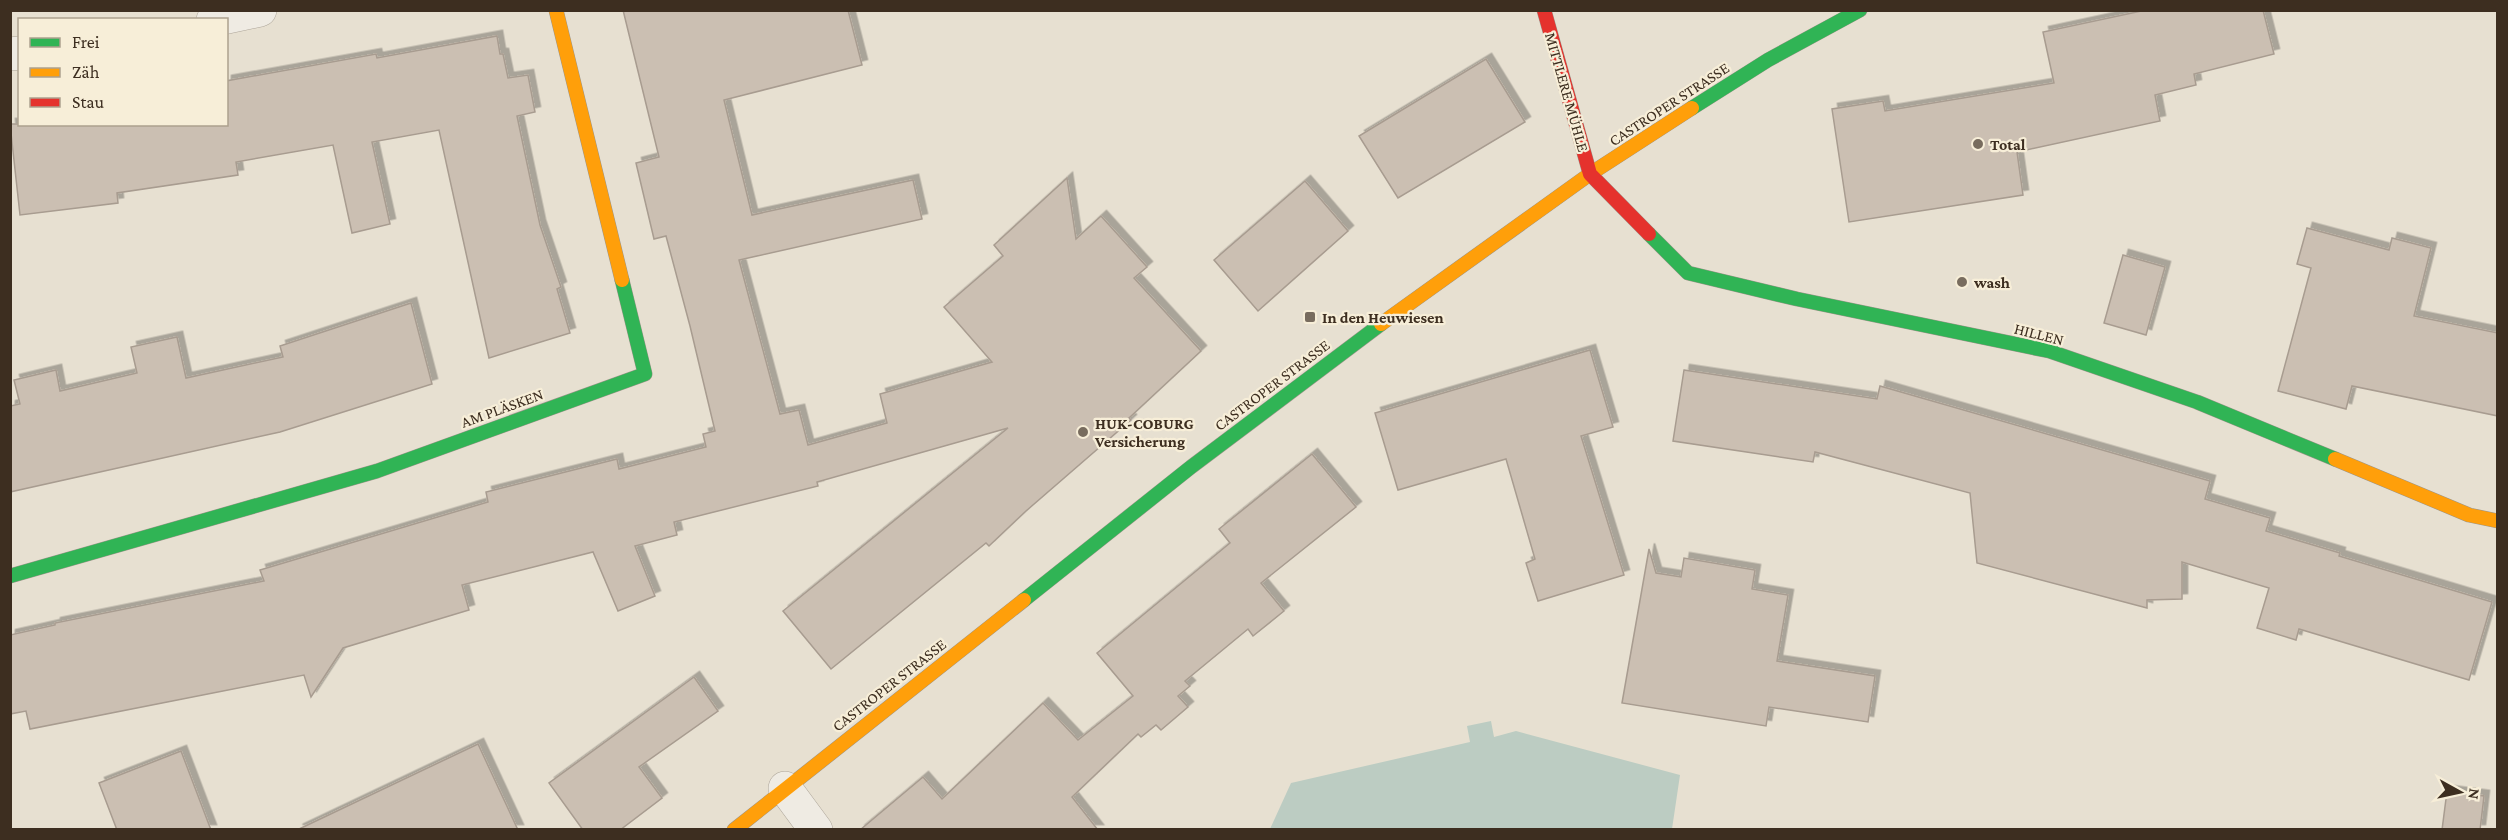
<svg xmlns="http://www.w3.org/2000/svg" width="2508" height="840" font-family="'Crimson Pro',serif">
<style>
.water{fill:#bcccc2}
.building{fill:#cbbfb2;stroke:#a89c90;stroke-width:1.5;filter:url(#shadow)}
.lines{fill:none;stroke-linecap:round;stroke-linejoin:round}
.street-casing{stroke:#ada599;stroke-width:34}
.fast-casing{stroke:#9c958a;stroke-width:15}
.slow-casing{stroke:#9c958a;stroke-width:15}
.jam-casing{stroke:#9c958a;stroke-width:15}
.street{stroke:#efebe3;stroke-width:33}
.fast{stroke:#30b455;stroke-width:14}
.slow{stroke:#ff9f0a;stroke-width:14}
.jam{stroke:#e5322d;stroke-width:14}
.poi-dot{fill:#786c5e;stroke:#f7eed8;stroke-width:2}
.labels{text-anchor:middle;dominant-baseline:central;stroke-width:4.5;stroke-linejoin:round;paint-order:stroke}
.street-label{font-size:16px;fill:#3d2e20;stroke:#f7eed8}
.poi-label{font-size:16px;font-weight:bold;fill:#3d2e20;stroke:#f7eed8;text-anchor:start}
</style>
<defs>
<filter id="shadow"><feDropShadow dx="5.5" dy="-5.5" stdDeviation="0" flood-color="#0004"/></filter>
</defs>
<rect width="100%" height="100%" fill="#e7e0d1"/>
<path class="water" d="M1491 721 1494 737 1516 731 1680 775 1672 829H1270L1291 783 1470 742 1467 726Z"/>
<g class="building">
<path d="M623 10H848L862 65 724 100 752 215 913 180 922 219 739 260 780 414 799 410 808 445 887 423 880 394 992 362 944 307 1003 256 994 245 1067 178 1076 239 1101 216 1147 267 1134 278 1201 351 1129 418 1131 420 1026 511 989 546 986 543 831 669 783 611 1008 428 817 482 818 486 674 522 677 535 635 546 655 596 618 611 593 552 462 585 469 610 343 648 311 697 304 675 30 729 26 711 10 714V635L55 625V623L264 581 260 570 488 502 486 492 617 459 619 469 706 447 703 434 715 431 690 326 666 236 654 239 636 163 659 157Z"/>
<path d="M2146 10H2263L2274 54 2194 74 2196 85 2155 95 2160 121 2017 152 2023 195 1849 222 1832 109 1883 101 1885 111 2054 83 2043 32Z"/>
<path d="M497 36 500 54H503L508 78 528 75 535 112 517 116 540 225 561 287 557 289 570 333 489 358 439 130 372 142 390 224 352 233 333 145 236 162 238 175 117 193 118 203 20 215 10 124H226V81L376 54 377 58Z"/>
<path d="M1486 59 1525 122 1398 198 1359 136Z"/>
<path d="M1305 181 1348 231 1258 311 1214 260Z"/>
<path d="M2307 228 2389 250 2392 238 2431 248 2414 316 2498 333V416L2352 386 2346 409 2278 391 2311 268 2297 264Z"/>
<path d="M2123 255 2165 267 2146 335 2104 323Z"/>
<path d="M411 303 432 384 280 432 10 492V406L20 404 14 380 56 370 60 391 137 373 131 347 177 337 186 378 283 357 280 346Z"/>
<path d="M1590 350 1613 427 1581 436 1624 575 1538 601 1526 563 1535 559 1506 459 1398 490 1375 413Z"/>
<path d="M1684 370 1877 399 1880 386 2210 481 2205 499 2270 518 2266 531 2340 553 2339 556 2492 602 2469 680 2299 629 2296 640 2257 628 2269 588 2182 562V599L2147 600V608L1977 563 1970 493 1815 452 1813 462 1673 441Z"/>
<path d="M1312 454 1356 507 1261 583 1284 611 1253 636 1248 629 1185 681 1190 686 1178 696 1188 707 1161 730 1156 725 1141 737 1138 734 1072 797 1098 830H860L923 777 942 799 1043 703 1078 740 1133 696 1097 653 1230 543 1219 529Z"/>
<path d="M1649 549 1656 573 1681 577 1684 558 1755 570 1752 589 1788 595 1777 661 1875 676 1868 722 1769 707 1766 726 1622 703Z"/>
<path d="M694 677 718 711 639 767 662 798 620 830H583L549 783Z"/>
<path d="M478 744 518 830H297Z"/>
<path d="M181 751 211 830H117L99 783Z"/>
<path d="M2447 791 2484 796 2480 830H2442Z"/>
</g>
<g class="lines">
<g class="street-casing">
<g id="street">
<path d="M213 20 260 10"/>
<path d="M10 54 20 53"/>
<path d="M785 788 816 830"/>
</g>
</g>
<g class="fast-casing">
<g id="fast">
<path d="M1692 108 1768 60 1860 10"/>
<path d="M1649 234 1688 273 1797 299 2049 351 2197 402 2335 459"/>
<path d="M10 576 377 471 645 374 622 280"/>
<path d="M1024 600 1191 467 1381 324"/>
</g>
</g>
<g class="slow-casing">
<g id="slow">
<path d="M556 10 622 280"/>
<path d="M1381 324 1590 174 1692 108"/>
<path d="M2335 459 2469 515 2498 521"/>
<path d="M734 830 1024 600"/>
</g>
</g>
<g class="jam-casing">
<path id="jam" d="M1544 10 1590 174 1649 234"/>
</g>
<use href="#street" class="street"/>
<use href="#fast" class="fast"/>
<use href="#slow" class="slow"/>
<use href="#jam" class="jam"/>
</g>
<g class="poi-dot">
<circle cx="1978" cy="144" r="6"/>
<circle cx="1962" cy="282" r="6"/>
<rect x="1304" y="311" width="12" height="12" rx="3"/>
<circle cx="1083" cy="432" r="6"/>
</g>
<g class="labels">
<g class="street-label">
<text transform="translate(1567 92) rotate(74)">MITTLERE MÜHLE</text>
<text transform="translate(1669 104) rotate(-33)">CASTROPER STRASSE</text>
<text transform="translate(2039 334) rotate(14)">HILLEN</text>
<text transform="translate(1272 385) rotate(-37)">CASTROPER STRASSE</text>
<text transform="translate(502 408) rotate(-20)">AM PLÄSKEN</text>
<text transform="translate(889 685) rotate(-38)">CASTROPER STRASSE</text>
</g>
<g class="poi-label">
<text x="1990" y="144">Total</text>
<text x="1974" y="282">wash</text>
<text x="1322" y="317">In den Heuwiesen</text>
<text x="1095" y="423">HUK-COBURG<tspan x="1095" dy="18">Versicherung</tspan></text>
</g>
</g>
<rect width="2508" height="840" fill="none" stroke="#3d2e20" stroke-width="24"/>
<rect x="18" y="18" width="210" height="108" fill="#f7eed8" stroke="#ada18e" stroke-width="1.5"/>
<rect x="30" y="38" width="30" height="9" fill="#30b455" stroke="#ada18e" stroke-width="1.5"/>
<text x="72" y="48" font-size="18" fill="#3d2e20">Frei</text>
<rect x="30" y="68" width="30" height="9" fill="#ff9f0a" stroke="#ada18e" stroke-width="1.5"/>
<text x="72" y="78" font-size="18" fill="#3d2e20">Zäh</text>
<rect x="30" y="98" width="30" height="9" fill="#e5322d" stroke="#ada18e" stroke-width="1.5"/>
<text x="72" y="108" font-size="18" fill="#3d2e20">Stau</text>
<g transform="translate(2460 792) rotate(98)" stroke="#f7eed8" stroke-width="4.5" paint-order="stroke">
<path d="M0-4.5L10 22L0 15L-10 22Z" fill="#3d2e20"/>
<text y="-9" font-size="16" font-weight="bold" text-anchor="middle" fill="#3d2e20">N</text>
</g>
</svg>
